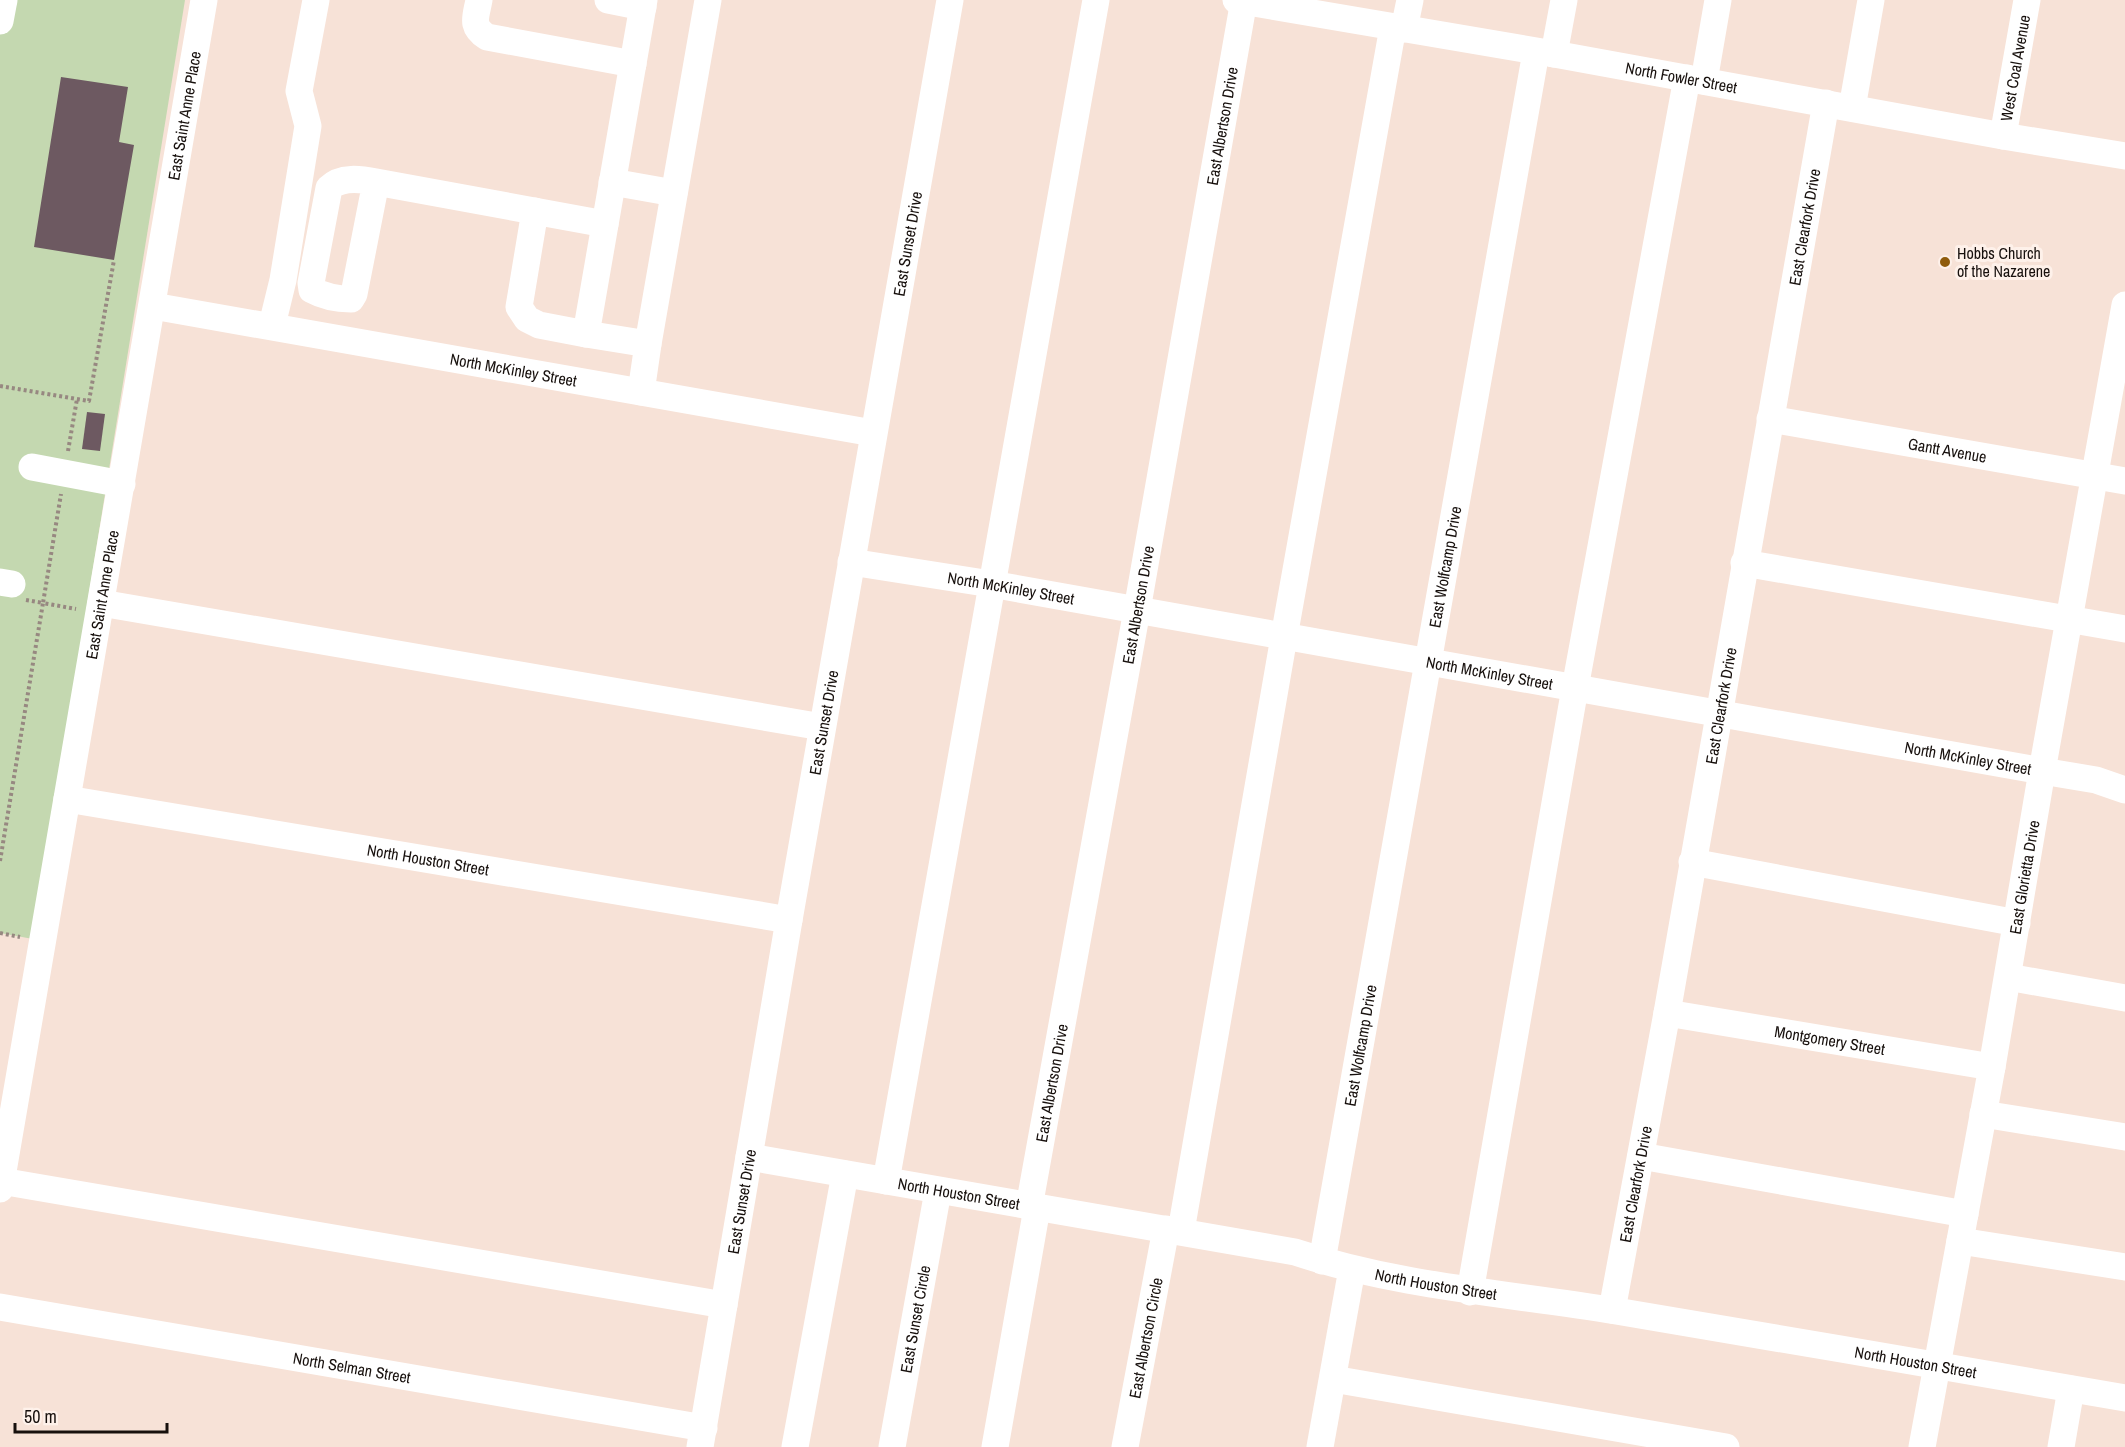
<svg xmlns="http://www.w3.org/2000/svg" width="2125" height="1447" font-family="'Archivo Narrow',sans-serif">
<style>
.green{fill:#c4d8b0}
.building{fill:#6d5961}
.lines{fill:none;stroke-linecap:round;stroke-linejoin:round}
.path{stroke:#978881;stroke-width:4;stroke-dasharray:3 3;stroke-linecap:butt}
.minor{stroke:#fff;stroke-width:27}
.poi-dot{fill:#8f5b0b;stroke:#fef1ea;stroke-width:2}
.labels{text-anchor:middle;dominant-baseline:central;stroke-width:6;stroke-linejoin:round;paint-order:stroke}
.street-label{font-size:16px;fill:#17100d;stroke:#fef1ea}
.poi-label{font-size:16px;fill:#17100d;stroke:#fef1ea;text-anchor:start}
</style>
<rect width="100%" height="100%" fill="#f7e2d7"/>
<path class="green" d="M0 0H185L33 939 0 933Z"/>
<g class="building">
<path d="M61 77 128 87 119 142 134 145 114 260 34 247Z"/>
<path d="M87 412 105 414 100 451 82 449Z"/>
</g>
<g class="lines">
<g class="path">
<path d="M0 386 89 401 114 260"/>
<path d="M68 451 77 399"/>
<path d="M26 600 43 603 61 494"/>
<path d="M0 861 43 603 76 609"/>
<path d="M0 933 20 937"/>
</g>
<g class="minor">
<path d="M479 0C476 17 470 26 487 37L633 64"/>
<path d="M608 0 643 7"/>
<path d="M644 0 586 334 648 344 708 0"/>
<path id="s1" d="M1236 0 1554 54 2003 136 2125 156"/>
<path d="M0 21 4 0"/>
<path d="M1404 29 1410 0"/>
<path d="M1554 54 1564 0"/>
<path d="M1704 81 1718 0"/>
<path d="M1852 108 1871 0"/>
<path id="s2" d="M2003 136 2027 0"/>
<path d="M376 182 354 294 351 299C338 299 323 296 312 290L311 283 329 188C341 176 361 179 376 182L605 224"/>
<path d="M612 182 674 193"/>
<path d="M535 211 519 307 527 319 539 325 586 334"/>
<path id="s3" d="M153 306 873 433"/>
<path d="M272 325 283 280 308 126 299 91 316 0"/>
<path d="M641 392 648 344"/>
<path id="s4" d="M1770 419 2125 481"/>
<path d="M32 467 122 484"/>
<path id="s5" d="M851 562 991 584 2042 771 2096 780 2125 790"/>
<path d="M1744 563 2125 629"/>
<path d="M0 582 12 584"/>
<path d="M101 603 822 727"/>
<path id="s6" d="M67 799 789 920"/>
<path d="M1692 862 2017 923"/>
<path d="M2008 977 2125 998"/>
<path id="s7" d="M1667 1013 1992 1067"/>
<path d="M1983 1114 2125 1137"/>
<path d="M1641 1156 1965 1214"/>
<path id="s8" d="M749 1157 1295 1252C1401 1287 1507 1293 1616 1311 1786 1339 1955 1369 2125 1398"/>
<path d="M1 1181 724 1305"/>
<path d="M886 1181 1096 0"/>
<path id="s9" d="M0 1189 204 0"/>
<path id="s10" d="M1029 1207 1137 610 1244 0"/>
<path d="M1181 1231 1284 637 1393 27"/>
<path d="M1960 1241 2125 1267"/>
<path id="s11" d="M1322 1261 1536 52"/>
<path d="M1470 1292 1575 688 1687 78"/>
<path id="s12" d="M0 1307 704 1428"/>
<path id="s13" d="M1612 1310 1667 1013 1826 103"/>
<path d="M1333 1379 1726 1447"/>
<path id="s14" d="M700 1447 789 920 950 0"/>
<path d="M795 1447 845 1174"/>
<path id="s15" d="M892 1447 938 1191"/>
<path d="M995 1447 1037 1208"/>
<path id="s16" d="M1125 1447 1166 1229"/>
<path d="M1320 1447 1352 1269"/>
<path id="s17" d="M1922 1447 1992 1067 2042 771 2125 305"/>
<path d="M2061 1447 2071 1389"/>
</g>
</g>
<circle class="poi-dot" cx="1945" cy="262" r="6"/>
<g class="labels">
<g class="street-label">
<text stroke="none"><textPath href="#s2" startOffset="69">West Coal Avenue</textPath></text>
<text stroke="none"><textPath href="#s1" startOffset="452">North Fowler Street</textPath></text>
<text stroke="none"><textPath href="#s9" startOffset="1089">East Saint Anne Place</textPath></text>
<text stroke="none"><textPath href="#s10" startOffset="1098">East Albertson Drive</textPath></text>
<text stroke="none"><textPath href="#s13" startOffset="1100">East Clearfork Drive</textPath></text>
<text stroke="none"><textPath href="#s14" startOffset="1221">East Sunset Drive</textPath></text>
<text stroke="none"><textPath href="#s3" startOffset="366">North McKinley Street</textPath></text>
<text stroke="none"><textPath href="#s4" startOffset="180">Gantt Avenue</textPath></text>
<text stroke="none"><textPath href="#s11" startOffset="705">East Wolfcamp Drive</textPath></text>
<text stroke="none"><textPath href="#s5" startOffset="162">North McKinley Street</textPath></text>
<text stroke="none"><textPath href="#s9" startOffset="603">East Saint Anne Place</textPath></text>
<text stroke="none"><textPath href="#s10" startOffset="612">East Albertson Drive</textPath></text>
<text stroke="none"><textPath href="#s5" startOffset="648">North McKinley Street</textPath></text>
<text stroke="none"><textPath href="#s13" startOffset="614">East Clearfork Drive</textPath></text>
<text stroke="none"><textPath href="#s14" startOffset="735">East Sunset Drive</textPath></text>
<text stroke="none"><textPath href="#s5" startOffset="1134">North McKinley Street</textPath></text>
<text stroke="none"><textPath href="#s6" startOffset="366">North Houston Street</textPath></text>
<text stroke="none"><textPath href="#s17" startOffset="579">East Glorietta Drive</textPath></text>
<text stroke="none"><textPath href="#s7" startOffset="165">Montgomery Street</textPath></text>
<text stroke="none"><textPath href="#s11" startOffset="219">East Wolfcamp Drive</textPath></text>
<text stroke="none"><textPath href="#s10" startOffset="126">East Albertson Drive</textPath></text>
<text stroke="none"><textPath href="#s13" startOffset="128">East Clearfork Drive</textPath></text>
<text stroke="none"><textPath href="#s8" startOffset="213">North Houston Street</textPath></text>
<text stroke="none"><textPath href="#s14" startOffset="249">East Sunset Drive</textPath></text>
<text stroke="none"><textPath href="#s8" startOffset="699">North Houston Street</textPath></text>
<text stroke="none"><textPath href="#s15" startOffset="130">East Sunset Circle</textPath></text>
<text stroke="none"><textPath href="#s16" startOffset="111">East Albertson Circle</textPath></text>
<text stroke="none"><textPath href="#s8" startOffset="1185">North Houston Street</textPath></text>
<text stroke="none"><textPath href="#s12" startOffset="357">North Selman Street</textPath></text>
</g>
<g class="poi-label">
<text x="1957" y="253">Hobbs Church<tspan x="1957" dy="18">of the Nazarene</tspan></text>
</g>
</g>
<path d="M15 1423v9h152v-9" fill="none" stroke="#17100d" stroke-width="3"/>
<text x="24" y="1423" font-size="18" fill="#17100d" stroke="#fef1ea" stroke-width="4.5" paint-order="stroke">50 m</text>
</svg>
